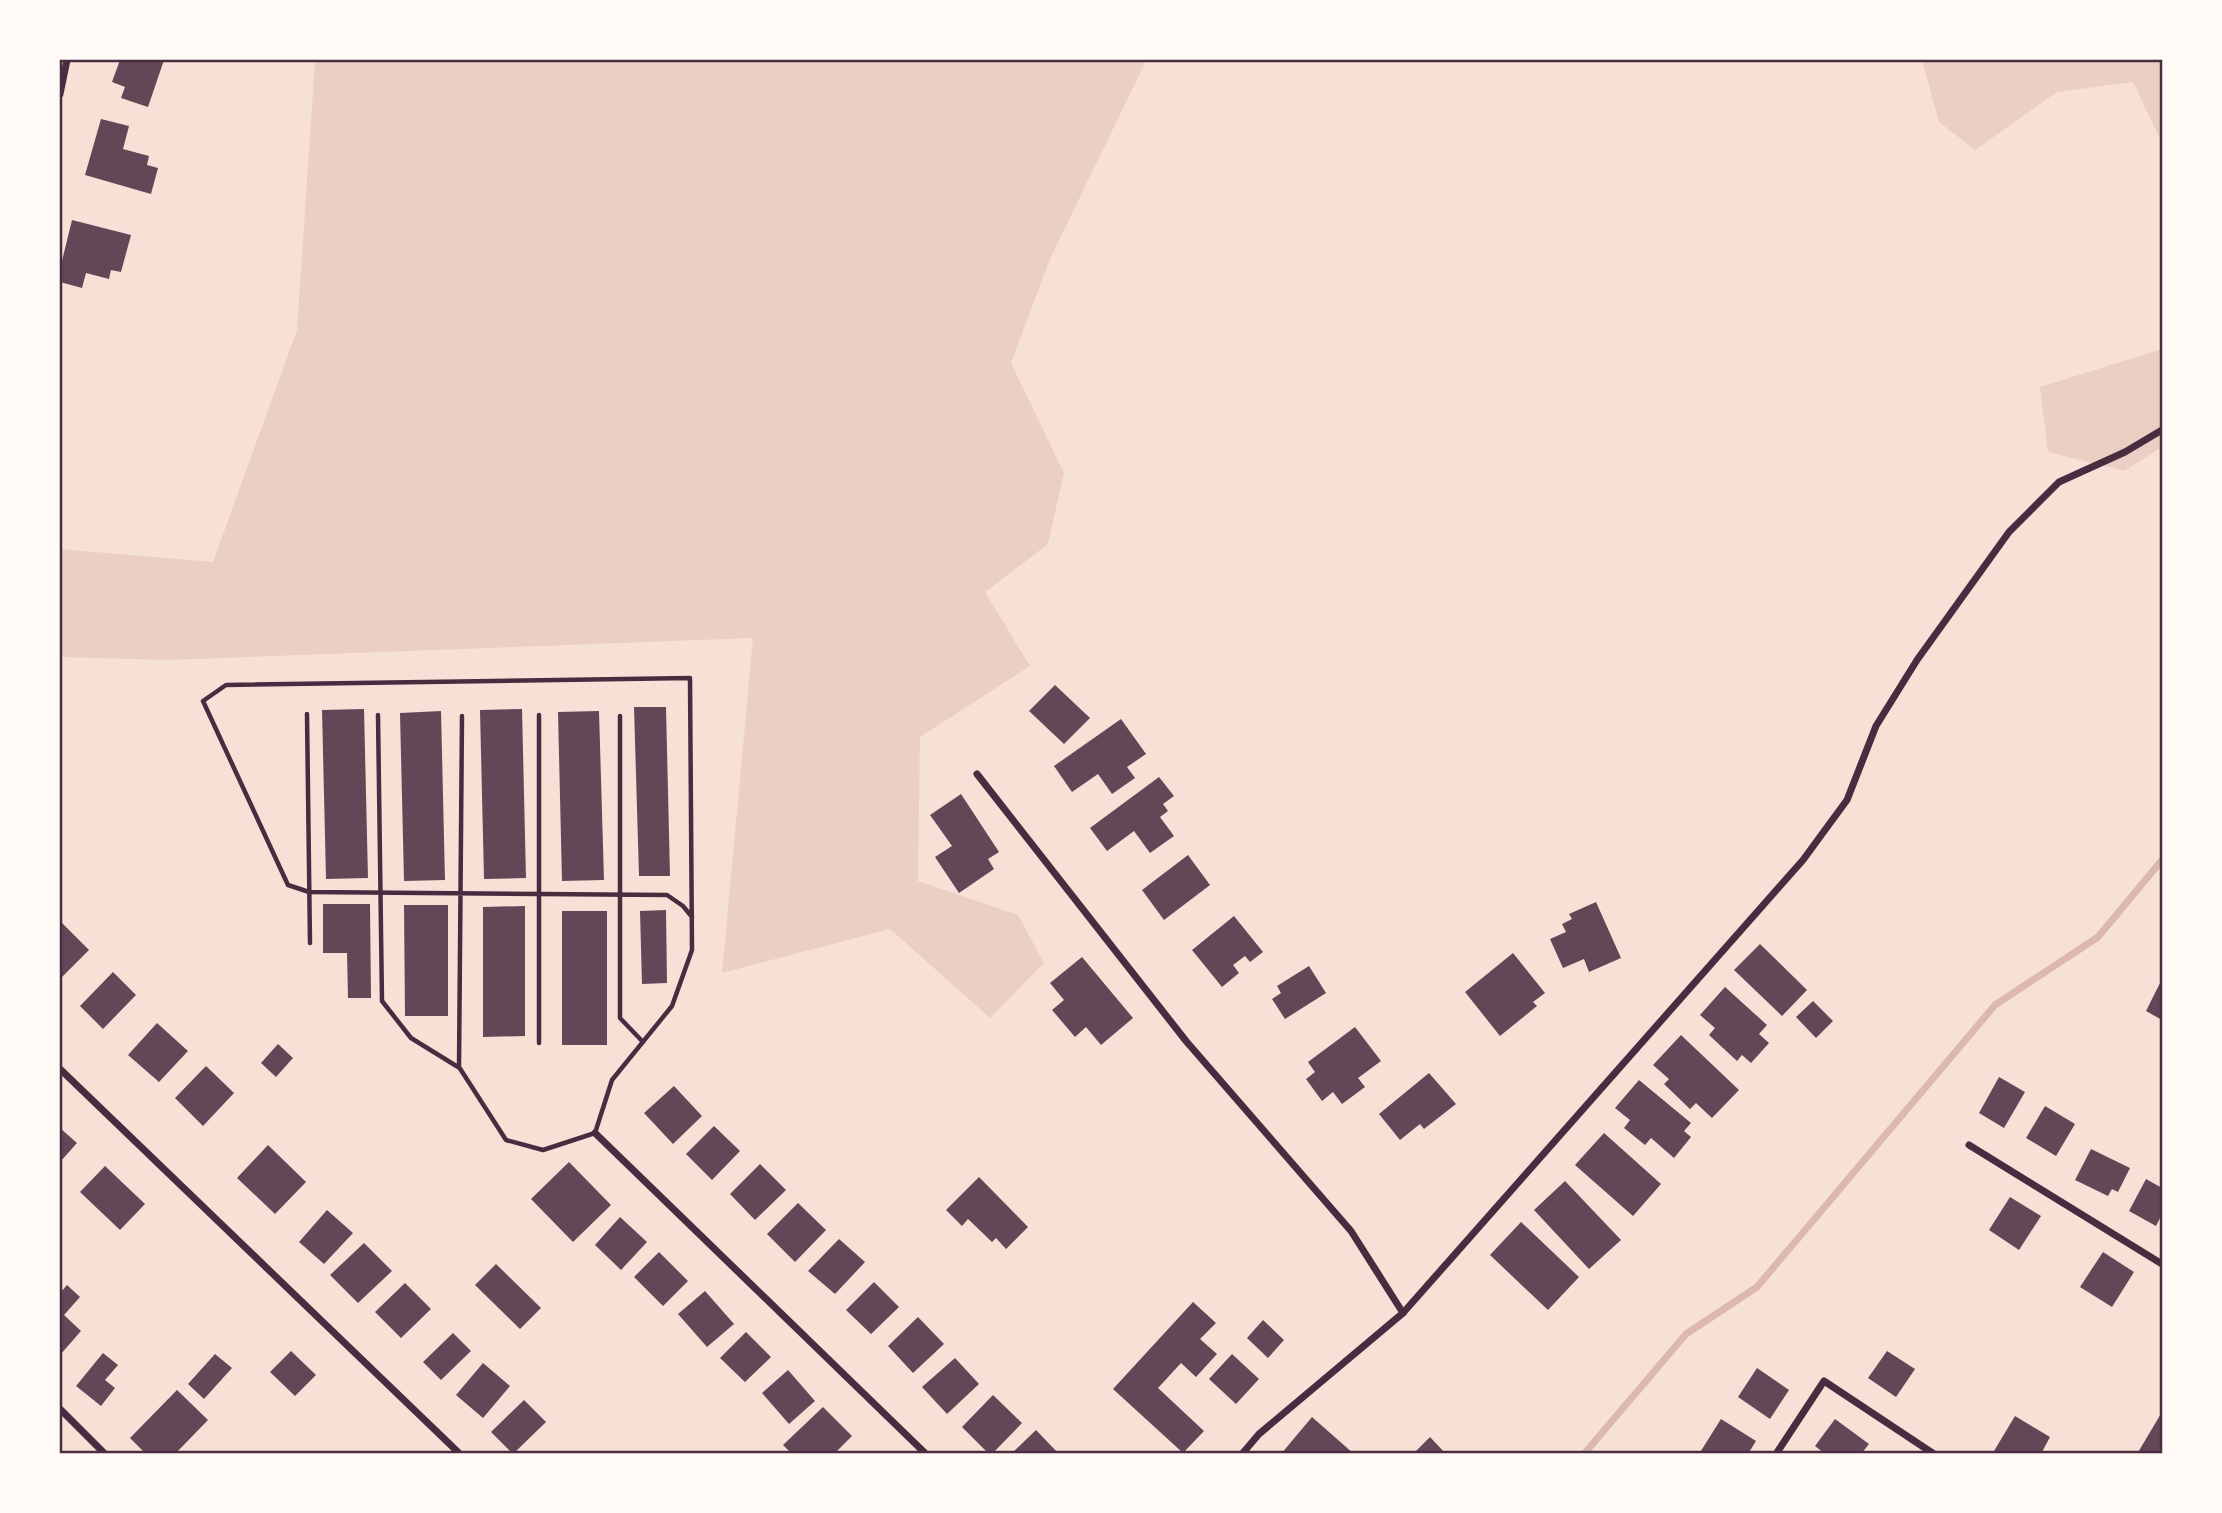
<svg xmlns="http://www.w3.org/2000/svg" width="2222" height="1513" font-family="Montserrat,sans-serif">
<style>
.green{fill:#ebcfc5}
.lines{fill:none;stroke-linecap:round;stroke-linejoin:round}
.stream{stroke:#dcb8b0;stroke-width:7}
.building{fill:#644757}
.service{stroke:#4a2c40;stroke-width:4.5}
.minor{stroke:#4a2c40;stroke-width:7}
.neatline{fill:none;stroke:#4a2c40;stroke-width:2.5}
</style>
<rect width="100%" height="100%" fill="#f7e1d7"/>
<g class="green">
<path d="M315 60H1143L1144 65 1050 259 1011 363 1064 473 1048 544 985 592 1030 666 920 737 918 881 1018 915 1044 963 990 1018 890 929 722 973 753 638 169 660 60 657V549L213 562 297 330Z"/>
<path d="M1922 60H2162V143L2133 82 2057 92 1975 150 1939 122Z"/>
<path d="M2162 349V447L2124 471 2048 452 2040 387Z"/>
</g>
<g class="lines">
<path class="stream" d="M1584 1454 1686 1334 1757 1287 1995 1005 2098 937 2162 860"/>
</g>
<g class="building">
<path d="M120 60H164L148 107 121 98 125 87 112 82Z"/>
<path d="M101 119 129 126 123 149 149 156 147 165 158 168 151 194 85 175Z"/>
<path d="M72 220 131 235 121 272 111 270 109 279 86 273 82 288 60 282V269Z"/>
<path d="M1055 685 1090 718 1064 744 1029 711Z"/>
<path d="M634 707H666L670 876H639Z"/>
<path d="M364 709 368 878 326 879 322 710Z"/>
<path d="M522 709 526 878 484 879 480 710Z"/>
<path d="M441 711 445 880 404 881 400 713Z"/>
<path d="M599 711 604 880 562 881 558 712Z"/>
<path d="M1121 719 1146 754 1127 767 1135 778 1112 794 1098 774 1072 792 1054 766Z"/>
<path d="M1159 777 1174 796 1163 804 1168 811 1160 817 1174 836 1150 853 1134 831 1107 851 1090 828Z"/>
<path d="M961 794 999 852 988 859 994 869 959 893 935 857 952 846 930 815Z"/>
<path d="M1188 855 1210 885 1164 920 1142 890Z"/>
<path d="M1596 902 1621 958 1589 972 1584 959 1563 968 1550 939 1566 932 1562 924 1572 919 1569 914Z"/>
<path d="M323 904H370L371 998H348L347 953H323Z"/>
<path d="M404 905H448V1016H405Z"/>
<path d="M525 906V1036L483 1037V907Z"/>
<path d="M666 910 667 983 642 984 640 911Z"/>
<rect x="562" y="911" width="45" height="134"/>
<path d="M1234 916 1263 952 1250 962 1245 956 1233 965 1239 973 1222 987 1192 950Z"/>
<path d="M60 921 89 950 60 979Z"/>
<path d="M1760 944 1807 990 1782 1016 1734 970Z"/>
<path d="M1513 953 1545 993 1533 1002 1537 1006 1500 1036 1465 992Z"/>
<path d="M1082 957 1133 1018 1101 1045 1086 1027 1075 1037 1052 1010 1064 1000 1050 983Z"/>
<path d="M1309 966 1326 993 1285 1019 1272 999 1281 993 1277 986Z"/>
<path d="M113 972 136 995 103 1029 80 1006Z"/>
<path d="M2162 979V1020L2146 1011Z"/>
<path d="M1725 987 1767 1025 1759 1034 1769 1043 1751 1063 1742 1055 1737 1061 1709 1035 1715 1028 1700 1015Z"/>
<path d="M1813 1001 1833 1021 1816 1038 1796 1017Z"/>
<path d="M157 1023 188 1051 159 1082 128 1055Z"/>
<path d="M1355 1027 1381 1061 1358 1078 1365 1087 1342 1104 1333 1092 1322 1101 1306 1079 1315 1072 1308 1062Z"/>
<path d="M1681 1035 1739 1090 1712 1118 1696 1103 1690 1109 1664 1084 1669 1079 1653 1065Z"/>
<path d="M278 1044 293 1058 276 1077 261 1063Z"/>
<path d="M206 1066 234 1093 203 1126 175 1098Z"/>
<path d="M1429 1073 1456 1104 1424 1129 1420 1124 1400 1140 1379 1114Z"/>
<path d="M1999 1077 2025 1092 2004 1128 1979 1113Z"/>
<path d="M1639 1080 1691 1123 1684 1131 1691 1137 1674 1158 1651 1138 1645 1145 1624 1128 1630 1120 1615 1108Z"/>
<path d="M674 1086 702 1116 673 1144 644 1113Z"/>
<path d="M2045 1106 2075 1124 2056 1156 2026 1138Z"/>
<path d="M714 1126 740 1151 712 1180 686 1154Z"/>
<path d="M60 1128 77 1143 60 1162Z"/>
<path d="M1604 1133 1661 1184 1633 1216 1575 1165Z"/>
<path d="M268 1145 306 1182 275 1214 237 1178Z"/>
<path d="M2091 1149 2130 1168 2118 1192 2112 1189 2108 1196 2075 1180Z"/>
<path d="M569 1162 611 1205 573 1242 531 1199Z"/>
<path d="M760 1164 786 1190 755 1220 730 1194Z"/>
<path d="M105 1166 145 1204 120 1230 80 1192Z"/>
<path d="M979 1177 1028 1227 1006 1249 996 1238 992 1242 968 1219 962 1226 946 1210Z"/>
<path d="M2146 1179 2162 1188V1214L2156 1226 2129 1211Z"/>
<path d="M1565 1181 1621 1240 1589 1269 1534 1210Z"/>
<path d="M2010 1197 2041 1216 2019 1250 1989 1230Z"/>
<path d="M798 1203 826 1230 795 1262 767 1234Z"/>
<path d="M327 1210 353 1233 324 1264 299 1242Z"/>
<path d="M620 1217 647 1242 621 1270 595 1245Z"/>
<path d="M1521 1222 1579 1277 1548 1310 1490 1255Z"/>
<path d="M839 1239 865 1262 835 1294 808 1271Z"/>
<path d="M364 1243 392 1271 358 1303 330 1275Z"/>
<path d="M659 1252 688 1281 663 1306 634 1277Z"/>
<path d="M2103 1252 2134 1272 2112 1307 2080 1287Z"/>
<path d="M496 1264 541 1308 520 1329 475 1285Z"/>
<path d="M874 1282 899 1307 871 1334 846 1310Z"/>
<path d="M405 1283 431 1309 401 1338 375 1312Z"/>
<path d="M67 1285 80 1297 64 1315 81 1331 60 1355V1293Z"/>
<path d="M705 1291 734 1324 707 1347 678 1314Z"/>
<path d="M1193 1302 1216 1323 1200 1339 1217 1354 1196 1377 1181 1363 1158 1388 1204 1431 1183 1453 1113 1389Z"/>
<path d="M918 1317 944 1344 913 1373 888 1346Z"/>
<path d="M1263 1320 1284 1340 1268 1358 1247 1338Z"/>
<path d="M746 1332 771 1357 745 1382 720 1358Z"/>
<path d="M453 1333 471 1351 441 1380 423 1362Z"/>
<path d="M291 1351 316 1375 295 1396 270 1372Z"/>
<path d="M1887 1351 1915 1369 1896 1397 1868 1378Z"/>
<path d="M103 1353 118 1365 105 1380 115 1388 101 1406 76 1386Z"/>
<path d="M215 1354 232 1368 204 1399 188 1384Z"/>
<path d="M1232 1354 1259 1379 1236 1404 1209 1379Z"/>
<path d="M955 1358 979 1384 947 1414 922 1387Z"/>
<path d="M483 1363 510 1386 483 1418 456 1395Z"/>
<path d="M1757 1368 1789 1390 1770 1419 1738 1397Z"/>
<path d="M788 1370 815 1401 789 1424 762 1393Z"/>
<path d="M177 1390 208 1420 175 1454H146L130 1438Z"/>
<path d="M993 1395 1022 1423 992 1454H989L962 1427Z"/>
<path d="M524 1400 546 1422 513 1454 491 1432Z"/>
<path d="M823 1407 852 1436 834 1454H792L783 1445Z"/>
<path d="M2162 1412V1454H2137Z"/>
<path d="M2015 1416 2050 1437 2041 1454H1998L1994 1451Z"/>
<path d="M1312 1417 1354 1454H1281Z"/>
<path d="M1721 1419 1756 1441 1748 1454H1699Z"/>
<path d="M1835 1419 1869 1444 1861 1454H1825L1815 1446Z"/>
<path d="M1036 1430 1059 1454H1011Z"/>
<path d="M1430 1437 1446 1454H1413Z"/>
</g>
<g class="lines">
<g class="service">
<path d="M307 714 310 943"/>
<path d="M378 715 382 1001 411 1038 458 1067"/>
<path d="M539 715V1043"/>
<path d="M462 716 459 1067 506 1140 543 1150 595 1133 612 1080 672 1006 692 950 690 678 226 685 203 701 288 885 309 892 667 895 683 906 692 917"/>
<path d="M620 716V1018L643 1042"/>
</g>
<g class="minor">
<path d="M60 94 67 60"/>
<path d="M977 774 1186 1041 1351 1231 1403 1313"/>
<path d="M60 1069 460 1454"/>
<path d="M595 1133 926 1454"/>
<path d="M1969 1145 2162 1264"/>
<path d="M60 1409 105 1454"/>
<path d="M1242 1454 1259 1434 1403 1313 1803 860 1847 800 1876 726 1917 660 2009 532 2059 482 2125 452 2162 430"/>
<path d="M1776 1454 1824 1381 1934 1454"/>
</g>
</g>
<rect width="2222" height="1513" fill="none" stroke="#fffaf5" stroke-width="122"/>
<rect x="61" y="61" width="2100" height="1391" class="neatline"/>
</svg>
